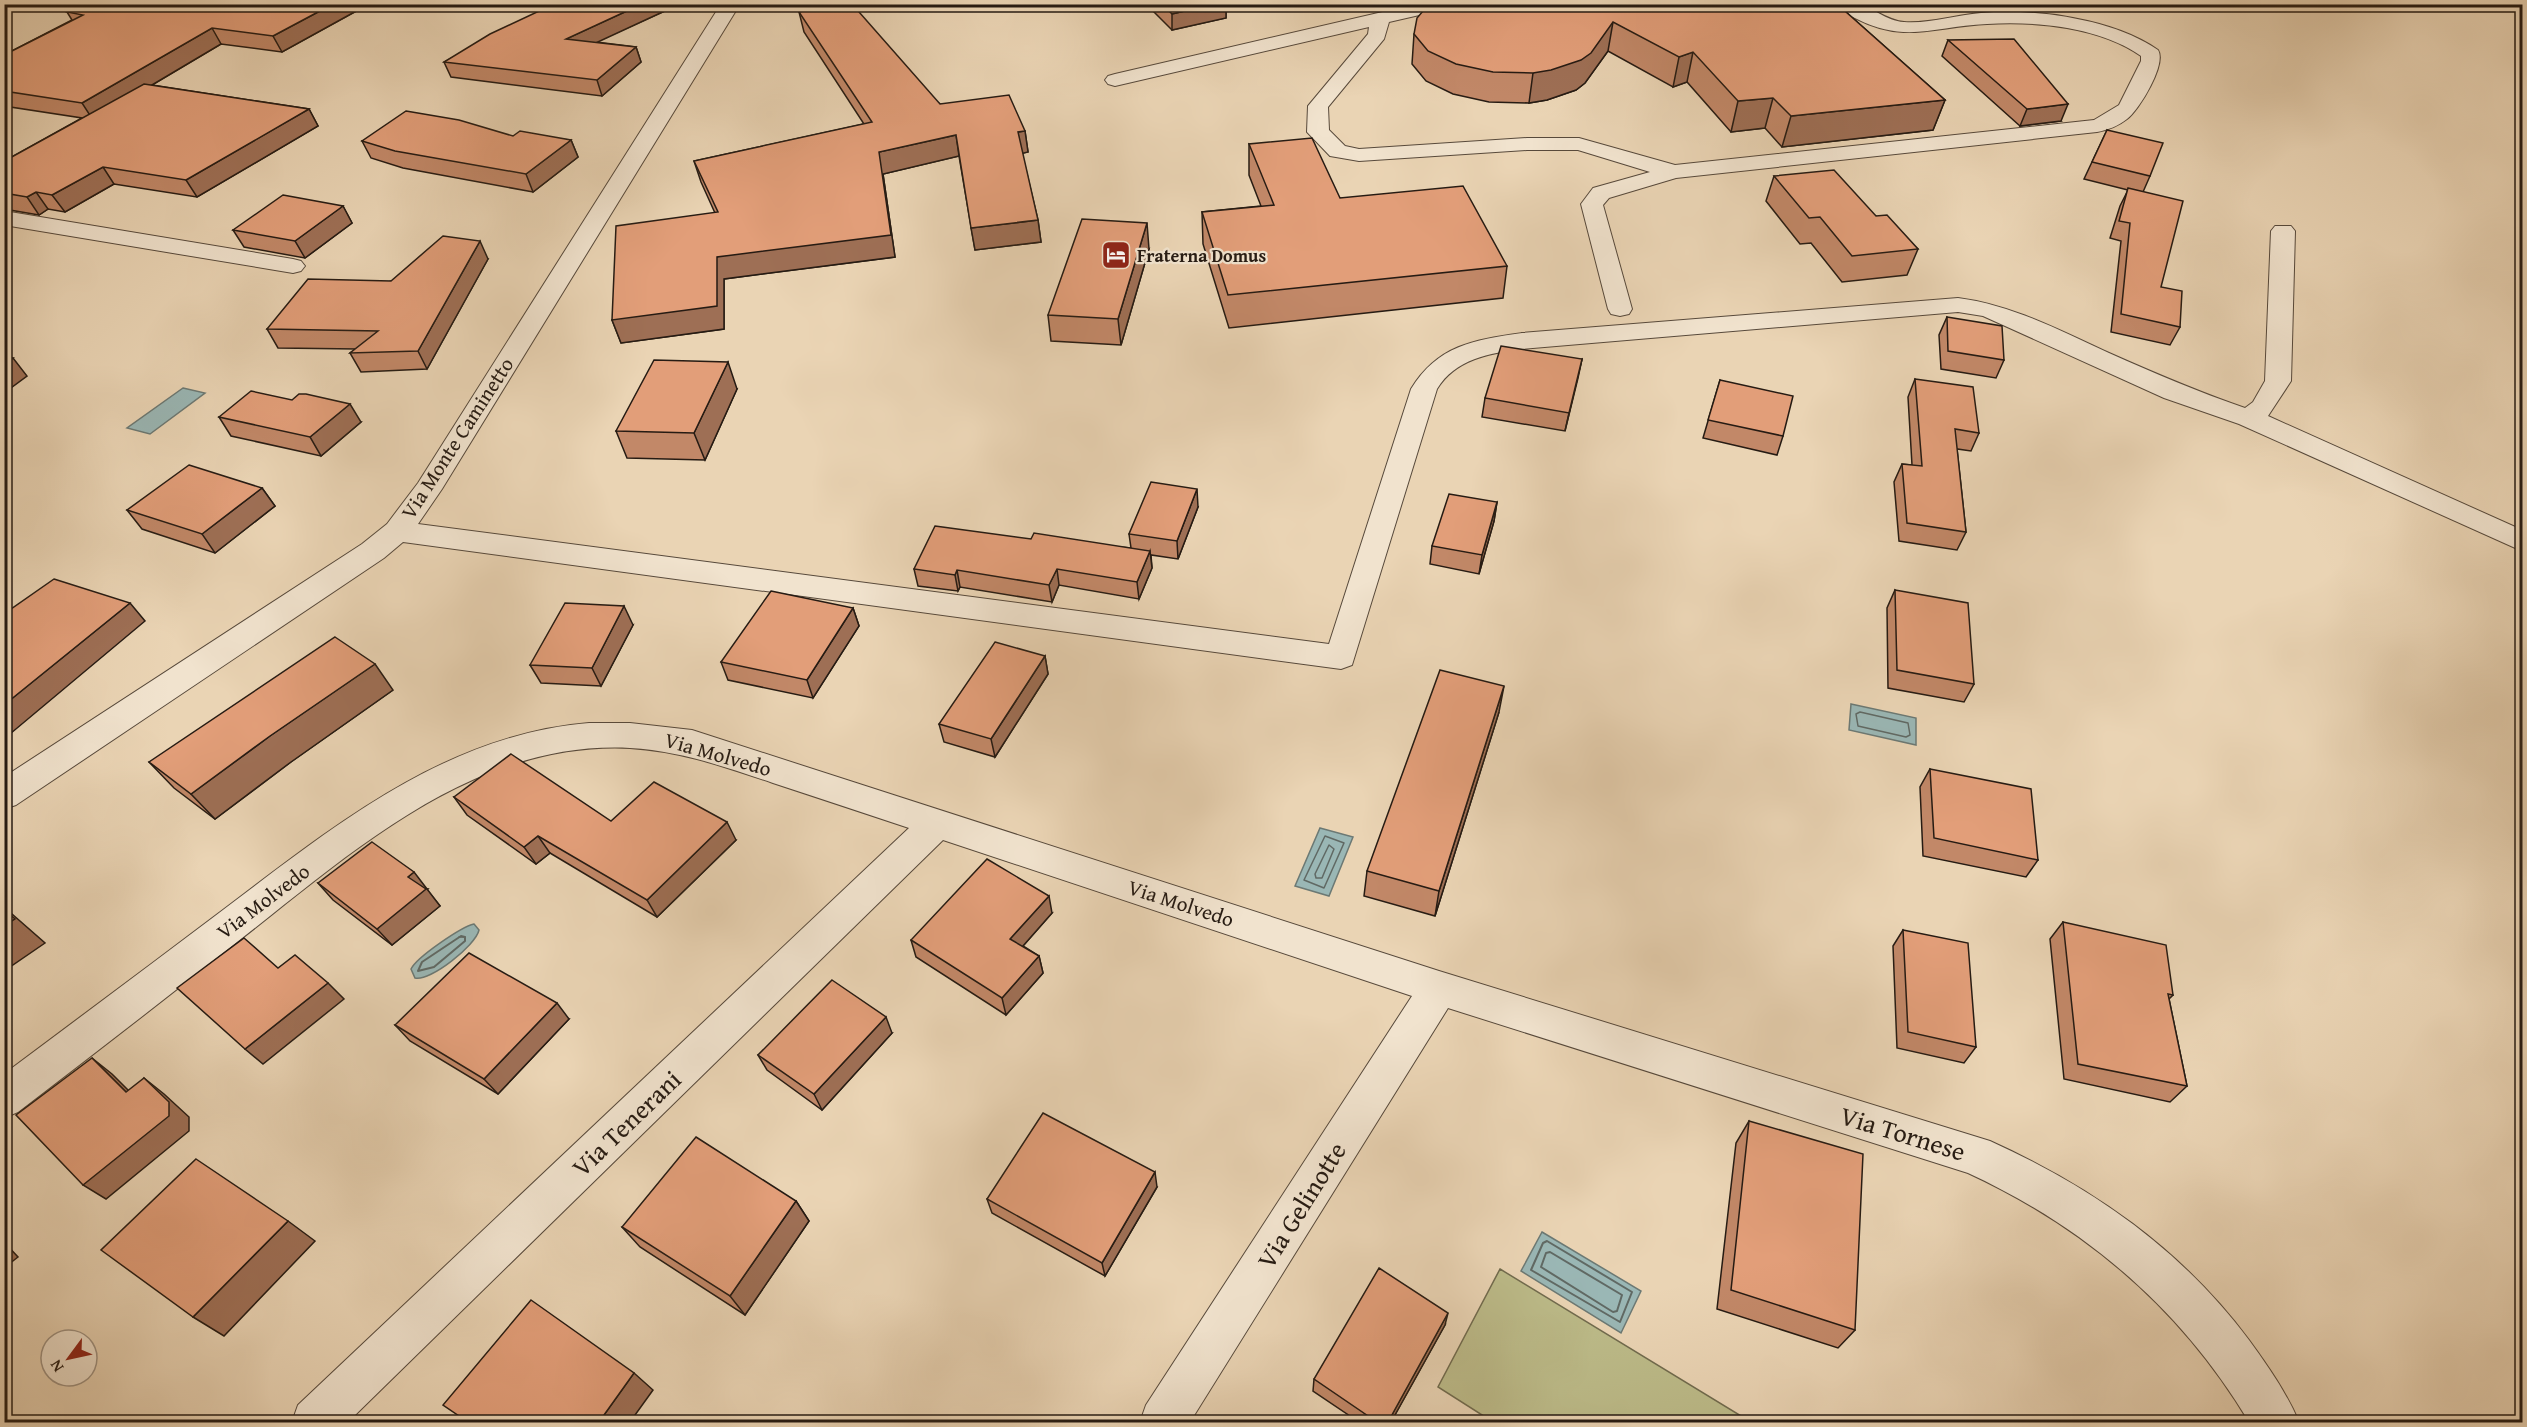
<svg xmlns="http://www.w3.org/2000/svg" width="2527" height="1427" font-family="'Gentium Book Plus',serif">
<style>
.green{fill:#bcbb89;stroke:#716b4e;stroke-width:1.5}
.water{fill:#9ab7b5;stroke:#6c7974;stroke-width:1.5}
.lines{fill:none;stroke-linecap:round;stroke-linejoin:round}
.shore-far1{stroke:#606964;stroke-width:1.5}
.shore{stroke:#606964;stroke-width:2}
.minor-casing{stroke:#57493b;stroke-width:2}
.minor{fill:#f1e3ce;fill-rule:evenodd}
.wall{fill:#c28868;stroke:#261b13;stroke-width:1.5}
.shaded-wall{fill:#9e6f55;stroke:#261b13;stroke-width:1.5}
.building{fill:#e29e79;stroke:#261b13;stroke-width:1.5}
.labels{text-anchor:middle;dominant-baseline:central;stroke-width:4.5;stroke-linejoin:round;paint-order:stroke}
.far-poi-label{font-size:18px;font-weight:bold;fill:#261b13;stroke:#f1e3ce;text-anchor:start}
.street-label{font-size:21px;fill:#261b13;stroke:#f1e3ce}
.near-street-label{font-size:26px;fill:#261b13;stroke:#f1e3ce}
</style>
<rect width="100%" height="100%" fill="#ead4b4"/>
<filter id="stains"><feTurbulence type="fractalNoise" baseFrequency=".00333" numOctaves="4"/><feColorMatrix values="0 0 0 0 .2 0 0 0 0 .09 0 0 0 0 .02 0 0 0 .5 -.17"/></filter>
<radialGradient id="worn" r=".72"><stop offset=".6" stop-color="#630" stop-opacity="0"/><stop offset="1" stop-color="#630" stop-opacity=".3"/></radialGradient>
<path class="green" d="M1500 1269 1751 1422H1493L1438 1387Z"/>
<g class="water">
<path d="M183 388 205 393 150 434 127 428Z"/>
<path d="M1851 704 1916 718V745L1849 730Z"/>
<path d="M1320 828 1353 837 1329 896 1295 886Z"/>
<path d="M474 924 479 930C476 945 430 982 415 978L411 969C417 957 461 927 474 924Z"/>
<path d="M1542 1232 1641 1291 1621 1333 1521 1271Z"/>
</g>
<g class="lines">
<g class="shore-far1">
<path d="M1860 712 1908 723 1910 735 1906 737 1858 726 1856 714Z"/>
<path d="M1325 836 1344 843 1324 888 1304 880Z"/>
<path d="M1329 845 1334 849 1322 878H1316L1315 874Z"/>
<path d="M459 937H465"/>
</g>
<g class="shore">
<path d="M461 936 465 937V941L434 967 418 971 422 962Z"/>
<path d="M1547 1241 1632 1292 1620 1322 1531 1270 1543 1243Z"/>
<path d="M1550 1252 1622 1295 1617 1311 1613 1312 1541 1267 1546 1253Z"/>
</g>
<g class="minor-casing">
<g id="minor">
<path d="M721 4H740L442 489 418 524 1329 644 1411 389C1438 345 1474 340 1522 333L1958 298C2012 305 2059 330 2109 353 2154 373 2198 392 2245 408L2253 402 2265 381 2271 231 2275 226H2291L2295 231 2291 381 2268 416 2522 530V551L2239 424 2164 398 1983 316 1958 312 1522 349C1490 353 1455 359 1437 389L1352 665 1341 669 403 542 384 558 16 805 4 809V777L362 544 387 524 418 483Z"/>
<path d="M1417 4H1452L1450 8 1389 22 1384 39 1328 107 1329 130 1345 146 1359 149 1527 138H1579L1675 165 2094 120 2119 105 2141 61V56C2100 27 2036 21 1987 24 1936 26 1906 44 1857 19 1849 15 1839 11 1834 4 1841 4 1850 3 1857 4 1873 7 1886 21 1904 22 1930 24 1955 15 1981 13 2034 8 2114 19 2158 50 2167 64 2139 110 2127 119 2118 126 2108 130 2097 132L1676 178 1609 198 1603 205 1632 309 1629 314 1620 316 1611 314 1608 309 1581 204 1593 188 1650 172 1578 150H1527L1359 161 1330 156 1307 132 1308 106 1368 34 1369 27 1115 86 1108 84 1105 80 1108 76 1115 74Z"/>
<path d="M4 211 293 259 301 261 305 266 301 271 293 273 4 225Z"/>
<path d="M589 723H630L692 730 1439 971 1990 1141C2092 1187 2181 1249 2249 1340 2268 1366 2286 1392 2299 1422H2249C2182 1310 2087 1228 1968 1173L1448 1008 1190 1422H1140L1146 1405 1412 996 943 840 348 1422H292L298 1405 909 828C864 813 819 798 773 783 725 767 681 751 630 748 472 740 349 855 232 946 161 1002 90 1057 18 1112L4 1118V1074C75 1021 145 969 215 916 328 831 442 735 589 723Z"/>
</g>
</g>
<use href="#minor" class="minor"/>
</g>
<g class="wall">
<path d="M82 4H369L282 52 221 44 152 85 309 109 318 126 197 197 114 184 65 212 48 209 39 215 4 209V158H10L82 118 4 106V55L72 20 67 12Z"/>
<path d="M554 4H667L669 9 596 42 636 47 641 62 602 96 451 77 444 62Z"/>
<path d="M1146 4H1226V18L1172 30Z"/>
<path d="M1837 4 1945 100 1933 130 1782 147 1765 128 1731 132 1687 82 1673 87 1608 51 1585 83 1576 90 1547 100 1529 103 1489 102 1453 94 1426 81 1412 64 1414 34Z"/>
<path d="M799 12 940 104 1025 131 1028 152 1022 153 1038 220 1041 242 975 250 959 156 883 174 895 257 724 279V329L621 343 612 320 715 213 701 182 694 161 864 124 804 32Z"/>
<path d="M1948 40 2061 121 2020 126 1942 56Z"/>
<path d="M2107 130 2150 176 2143 192 2161 287 2180 327 2170 345 2111 332 2121 241 2110 238 2120 206 2128 190 2084 179Z"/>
<path d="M513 136 571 140 578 157 533 192 403 168 371 158 362 141Z"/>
<path d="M1249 144 1340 198 1507 266 1503 298 1229 328 1203 244 1202 212 1261 206 1249 175Z"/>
<path d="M1774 176 1876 216 1918 249 1907 275 1842 282 1811 243 1800 244 1766 201Z"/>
<path d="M343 206 352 223 305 258 244 247 233 230Z"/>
<path d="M1149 249 1121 345 1051 341 1048 315Z"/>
<path d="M488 259 427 369 361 372 350 353 356 349 278 348 267 329 391 281Z"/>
<path d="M1947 317 2004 360 1996 378 1941 369 1939 335Z"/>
<path d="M1582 359 1565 431 1482 417 1485 398Z"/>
<path d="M1915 379 1979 433 1971 451 1957 449 1966 532 1957 550 1899 541 1894 482 1902 464 1912 465 1908 397Z"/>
<path d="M1720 380 1783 436 1777 455 1703 438Z"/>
<path d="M737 389 705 460 627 458 616 431Z"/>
<path d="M219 417 361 422 321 456 231 436Z"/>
<path d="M262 488 275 506 215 553 142 529 127 510Z"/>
<path d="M1497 502 1494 521 1479 574 1430 564 1432 546Z"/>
<path d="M1198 507 1178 559 1151 555 1152 568 1139 599 1059 585 1052 602 960 587 958 591 918 586 914 569 1031 539 1131 548 1129 534Z"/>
<path d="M1895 590 1974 684 1964 702 1888 688 1887 608Z"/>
<path d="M853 608 859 626 813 698 728 680 721 662Z"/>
<path d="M633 625 601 686 541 683 530 665Z"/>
<path d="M1045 656 1048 674 995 757 944 742 939 724Z"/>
<path d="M393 690 291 762 215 819 174 788 149 762Z"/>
<path d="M1499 712 1435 916 1364 896 1367 871Z"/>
<path d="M1930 769 2038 860 2026 877 1923 856 1920 787Z"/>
<path d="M454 797 611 821 736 840 657 917 550 853 536 864 467 815Z"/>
<path d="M318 883 428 889 427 890 440 906 392 945 333 900Z"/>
<path d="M1052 913 1023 946 1039 956 1043 973 1006 1015 916 957 911 940Z"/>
<path d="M2063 922 2173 995 2169 999 2187 1086 2170 1102 2064 1079 2050 939Z"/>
<path d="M1903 930 1976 1047 1964 1063 1897 1048 1893 946Z"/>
<path d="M569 1019 498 1094 410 1041 395 1025Z"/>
<path d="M892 1033 822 1110 767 1070 758 1055Z"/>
<path d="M1749 1121 1855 1330 1838 1348 1717 1309 1736 1143Z"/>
<path d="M1157 1187 1105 1276 992 1213 987 1199Z"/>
<path d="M796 1201 809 1221 745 1315 640 1247 622 1227Z"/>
<path d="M1445 1325 1391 1422H1359L1313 1391 1314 1379Z"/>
</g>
<g class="shaded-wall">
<path d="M333 4H369L282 52 273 36Z"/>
<path d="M642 4H667L669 9 572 54 566 39Z"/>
<path d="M1215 4H1226V18L1172 30V14Z"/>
<path d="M1613 22 1608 51 1585 83 1576 90 1547 100 1529 103 1533 73Z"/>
<path d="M212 28 221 44 93 120 82 103Z"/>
<path d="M636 47 641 62 602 96 597 80Z"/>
<path d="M1693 52 1687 82 1673 87 1679 57Z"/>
<path d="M1773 98 1765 128 1731 132 1738 101Z"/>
<path d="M1945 100 1933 130 1782 147 1791 116Z"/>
<path d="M2068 104 2061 121 2020 126 2027 109Z"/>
<path d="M309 109 318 126 197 197 186 180Z"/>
<path d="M1025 131 1028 152 1020 154 1018 132Z"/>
<path d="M956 135 959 156 883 174 895 257 724 279V329L621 343 612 320 717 257 879 152Z"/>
<path d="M571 140 578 157 533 192 526 174Z"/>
<path d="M103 167 114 184 65 212 52 195Z"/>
<path d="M36 192 48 209 39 215 27 197Z"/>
<path d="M343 206 352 223 305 258 295 241Z"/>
<path d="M1038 220 1041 242 975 250 971 228Z"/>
<path d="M1147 223 1149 249 1121 345 1118 319Z"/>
<path d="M480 241 488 259 427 369 418 351Z"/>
<path d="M13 358 27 376 4 393V364Z"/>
<path d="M1582 359 1578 378 1565 431 1569 413Z"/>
<path d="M728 362 737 389 705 460 694 433Z"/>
<path d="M350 404 361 422 321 456 310 437Z"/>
<path d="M262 488 275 506 215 553 202 534Z"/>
<path d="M1197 489 1198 507 1178 559 1177 541Z"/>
<path d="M1497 502 1494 521 1479 574 1482 555Z"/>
<path d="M1150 551 1152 568 1139 599 1137 582Z"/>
<path d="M1057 569 1059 585 1052 602 1049 585Z"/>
<path d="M957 570 960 587 958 591 955 575Z"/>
<path d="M130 603 145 621 4 739V705Z"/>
<path d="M624 606 633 625 601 686 592 668Z"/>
<path d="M853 608 859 626 813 698 807 680Z"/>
<path d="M1045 656 1048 674 995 757 991 739Z"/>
<path d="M375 664 393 690 291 762 215 819 191 794 270 736Z"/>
<path d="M1504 686 1499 712 1435 916 1439 891Z"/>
<path d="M727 822 736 840 657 917 647 900Z"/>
<path d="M538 836 550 853 536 864 524 847Z"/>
<path d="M414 872 440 906 392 945 377 929 408 877Z"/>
<path d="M1049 896 1052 913 1015 955 1010 939Z"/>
<path d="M4 907 45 943 4 971Z"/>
<path d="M1039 956 1043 973 1006 1015 1002 998Z"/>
<path d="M328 983 344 999 263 1064 245 1049Z"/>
<path d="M557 1003 569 1019 498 1094 484 1079Z"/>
<path d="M886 1017 892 1033 822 1110 814 1094Z"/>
<path d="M92 1058 112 1074 146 1108 126 1092Z"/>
<path d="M144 1078 164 1094 189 1117V1131L106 1199 83 1185Z"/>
<path d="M1155 1172 1157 1187 1105 1276 1102 1263Z"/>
<path d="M796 1201 809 1221 745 1315 730 1296Z"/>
<path d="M288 1221 315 1241 224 1336 193 1317Z"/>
<path d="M4 1242 18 1257 4 1268Z"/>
<path d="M1448 1313 1445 1325 1391 1422H1388Z"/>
<path d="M634 1373 653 1390 630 1422H599Z"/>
</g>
<g class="building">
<path d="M82 4H333L273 36 212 28 82 103 4 91V55L83 15 67 12Z"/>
<path d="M554 4H642L566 39 636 47 597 80 444 62 490 34Z"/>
<path d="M832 4H852L940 104 1009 95 1025 131 1018 132 1038 220 971 228 956 135 879 152 891 235 717 257V306L612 320 616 226 718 212 694 161 872 122 799 12Z"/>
<path d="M1162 4H1215L1172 14Z"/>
<path d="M1436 4H1837L1945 100 1791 116 1773 98 1738 101 1693 52 1679 57 1613 22 1591 53 1581 60 1551 70 1533 73 1493 72 1456 64 1428 51 1414 34 1417 18 1423 11Z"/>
<path d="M2014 39 2068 104 2027 109 1948 40Z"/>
<path d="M144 84 309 109 186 180 103 167 52 195 36 192 27 197 4 193V158H10Z"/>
<path d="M406 111 459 120 513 136 520 131 571 140 526 174 395 151 362 141Z"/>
<path d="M2107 130 2163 143 2150 176 2092 162Z"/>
<path d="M1312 138 1340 198 1463 186 1507 266 1228 295 1202 212 1274 205 1249 144Z"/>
<path d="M1834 170 1876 216 1887 215 1918 249 1852 256 1820 217 1809 218 1774 176Z"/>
<path d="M2128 188 2183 201 2161 287 2182 291 2180 327 2121 314 2130 223 2119 221Z"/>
<path d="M283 195 343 206 295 241 233 230Z"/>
<path d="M1082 219 1147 223 1118 319 1048 315Z"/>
<path d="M443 236 480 241 418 351 350 353 378 331 267 329 308 279 391 281Z"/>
<path d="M1947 317 2002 326 2004 360 1948 351Z"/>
<path d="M1501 346 1582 359 1569 413 1485 398Z"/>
<path d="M4 357 13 358 4 364Z"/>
<path d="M654 360 728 362 694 433 616 431Z"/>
<path d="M1915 379 1973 387 1979 433 1955 429 1966 532 1907 523 1902 464 1922 466Z"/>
<path d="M1720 380 1793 396 1783 436 1708 420Z"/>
<path d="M251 391 292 400 299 394H306L350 404 310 437 219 417Z"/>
<path d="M189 465 262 488 202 534 127 510Z"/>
<path d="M1151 482 1197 489 1177 541 1129 534Z"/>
<path d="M1449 494 1497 502 1482 555 1432 546Z"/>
<path d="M935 526 1031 539 1034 533 1150 551 1137 582 1057 569 1049 585 957 570 955 575 914 569Z"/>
<path d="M54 579 130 603 4 705V614Z"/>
<path d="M1895 590 1968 603 1974 684 1897 670Z"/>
<path d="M771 591 853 608 807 680 721 662Z"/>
<path d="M565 603 624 606 592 668 530 665Z"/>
<path d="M335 637 375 664 270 736 191 794 149 762Z"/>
<path d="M995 642 1045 656 991 739 939 724Z"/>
<path d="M1440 670 1504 686 1439 891 1367 871Z"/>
<path d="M511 754 611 821 654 782 727 822 647 900 538 836 524 847 454 797Z"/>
<path d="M1930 769 2031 789 2038 860 1934 838Z"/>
<path d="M372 842 414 872 408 877 426 889 377 929 318 883Z"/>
<path d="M987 859 1049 896 1010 939 1039 956 1002 998 911 940Z"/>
<path d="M4 910 15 919 4 926Z"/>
<path d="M2063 922 2166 945 2173 995 2168 994 2187 1086 2078 1064Z"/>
<path d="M1903 930 1968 943 1976 1047 1908 1032Z"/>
<path d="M244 938 278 968 295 955 328 983 245 1049 177 988Z"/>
<path d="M469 953 557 1003 484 1079 395 1025Z"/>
<path d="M832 980 886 1017 814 1094 758 1055Z"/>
<path d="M92 1058 126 1092 144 1078 169 1102V1116L83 1185 16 1115Z"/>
<path d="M1043 1113 1155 1172 1102 1263 987 1199Z"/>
<path d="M1749 1121 1863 1154 1855 1330 1731 1290Z"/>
<path d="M696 1137 796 1201 730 1296 622 1227Z"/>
<path d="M196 1159 288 1221 193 1317 101 1250Z"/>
<path d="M1379 1268 1448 1313 1388 1422H1377L1314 1379Z"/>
<path d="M531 1300 634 1373 599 1422H468L443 1405Z"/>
</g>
<defs>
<g id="hotel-square" transform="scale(1.5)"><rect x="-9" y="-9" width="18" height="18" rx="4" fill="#8f2418" stroke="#f1e3ce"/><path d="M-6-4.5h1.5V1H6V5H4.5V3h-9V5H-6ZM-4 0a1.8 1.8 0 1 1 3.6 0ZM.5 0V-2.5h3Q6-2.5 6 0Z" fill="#fff"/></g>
</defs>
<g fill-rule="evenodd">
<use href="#hotel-square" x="1116" y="255"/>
</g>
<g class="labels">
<g class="far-poi-label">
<text x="1137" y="255">Fraterna Domus</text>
</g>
<g class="street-label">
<text transform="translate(457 438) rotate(-57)">Via Monte Caminetto</text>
<text transform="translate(718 754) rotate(16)">Via Molvedo</text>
<text transform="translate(263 901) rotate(-37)">Via Molvedo</text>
<text transform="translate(1181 903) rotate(18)">Via Molvedo</text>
</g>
<g class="near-street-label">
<text transform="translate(626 1123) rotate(-44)">Via Tenerani</text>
<text transform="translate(1903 1133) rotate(17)">Via Tornese</text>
<text transform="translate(1301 1205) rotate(-58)">Via Gelinotte</text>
</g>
</g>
<rect width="2527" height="1427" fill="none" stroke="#ead4b4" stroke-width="24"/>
<rect x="6" y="6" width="2515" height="1415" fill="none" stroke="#261b13" stroke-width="3"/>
<rect x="12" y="12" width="2503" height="1403" fill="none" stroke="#261b13" stroke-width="1.5"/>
<g transform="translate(69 1358) rotate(237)"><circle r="28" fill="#f1e3ce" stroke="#a09383" stroke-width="1.5"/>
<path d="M0-4.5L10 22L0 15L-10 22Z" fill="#8f2418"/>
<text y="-9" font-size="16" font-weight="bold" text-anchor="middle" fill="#261b13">N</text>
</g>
<rect width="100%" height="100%" filter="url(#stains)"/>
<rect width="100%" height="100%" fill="url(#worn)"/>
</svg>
